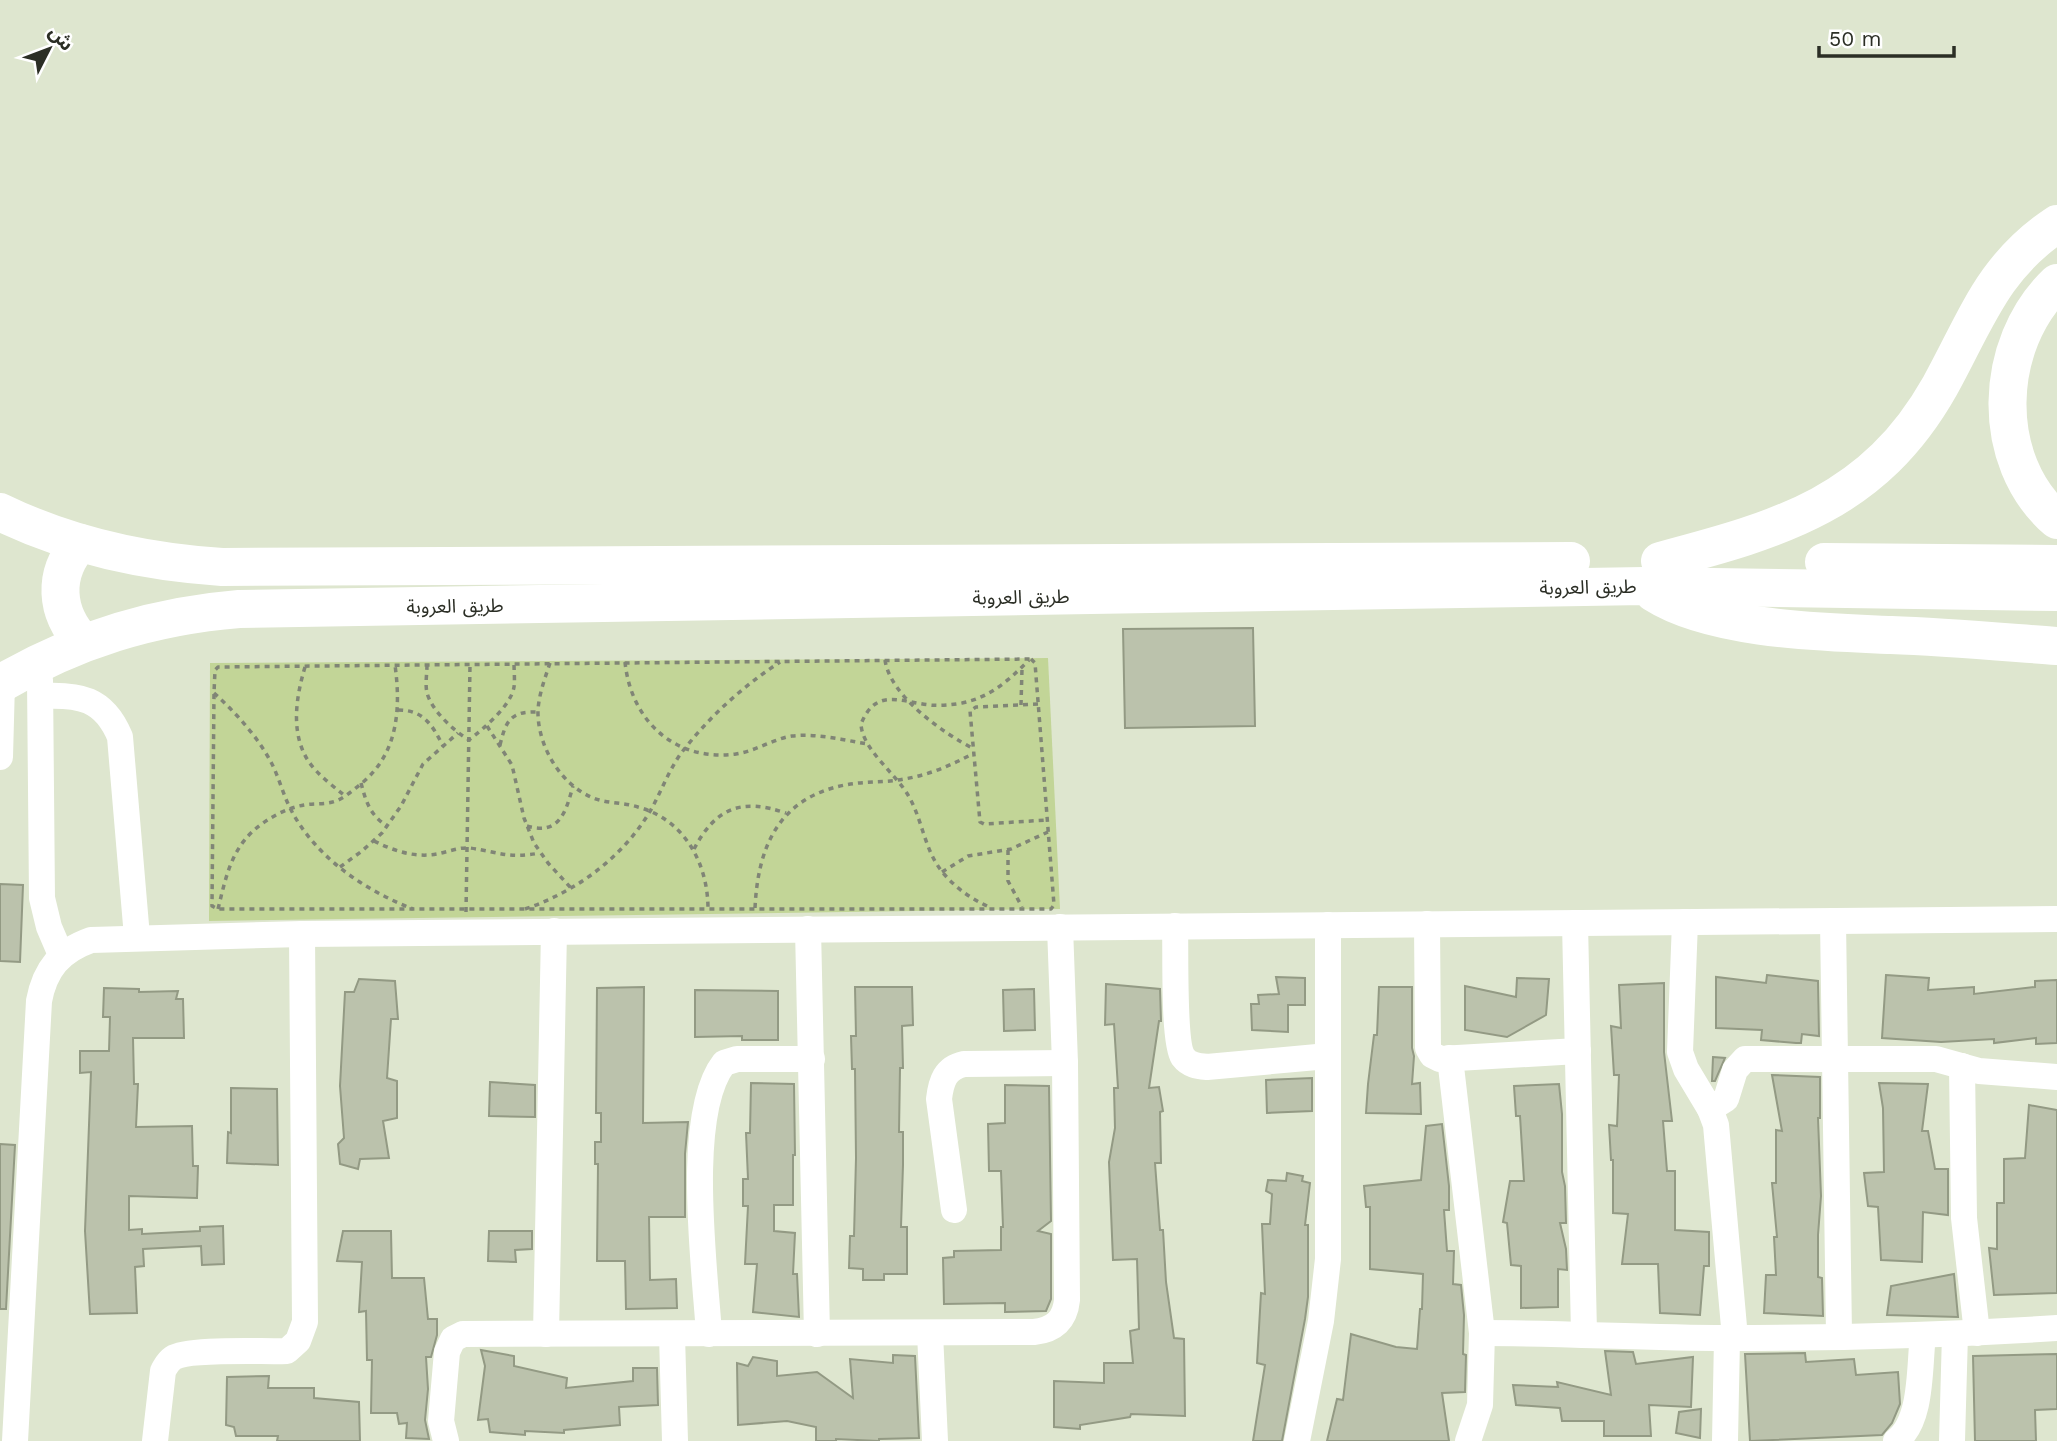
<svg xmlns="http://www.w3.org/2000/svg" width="2057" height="1441" font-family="'Work Sans','Noto Sans Arabic',sans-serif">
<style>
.green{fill:#c2d597}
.building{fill:#bbc2ac;stroke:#939a84;stroke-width:2}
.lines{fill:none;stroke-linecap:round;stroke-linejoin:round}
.path{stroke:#808576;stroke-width:3.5;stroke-dasharray:5 5;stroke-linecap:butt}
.minor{stroke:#fff;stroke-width:26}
.highway{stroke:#fff;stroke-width:38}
.labels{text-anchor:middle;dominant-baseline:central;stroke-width:6;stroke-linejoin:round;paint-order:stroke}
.street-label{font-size:19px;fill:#2b2e25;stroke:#fff}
</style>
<rect width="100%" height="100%" fill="#dee6cf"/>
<path class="green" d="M1048 658 1060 909 209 921 210 663Z"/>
<g class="building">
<path d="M1253 628 1255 726 1125 728 1123 629Z"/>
<path d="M0 884 23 885 20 962 0 961Z"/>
<path d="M1767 975 1818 981 1819 1036 1802 1034 1801 1043H1796L1761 1040 1762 1030 1716 1028V977L1766 983Z"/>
<path d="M1886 975 1929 978 1928 990 1974 987V994L2035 987V981L2057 980V1043L2036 1044V1038L1994 1043V1039L1941 1042 1882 1038Z"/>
<path d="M1276 977 1305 978V1005H1288V1032L1252 1030 1251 1004H1259L1258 995 1279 994Z"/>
<path d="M1517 978 1549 979 1546 1015 1507 1037 1465 1030V986L1516 997Z"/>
<path d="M359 979 395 981 398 1019H391L387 1078 397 1081V1118L383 1121 389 1158 360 1159 358 1169 340 1164 338 1144 344 1138 340 1086 345 992H354Z"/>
<path d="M1664 983V1052L1672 1121H1663L1667 1171H1675V1230L1709 1232V1266H1704L1700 1315 1660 1313 1658 1264H1622L1628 1214 1613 1213V1160H1611L1609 1125 1617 1126 1619 1075H1614L1611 1026 1621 1028 1619 985Z"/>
<path d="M1106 984 1160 989 1161 1021H1159L1149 1088 1159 1087 1163 1111 1160 1112 1161 1163H1155L1160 1230H1163L1166 1282 1174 1338 1184 1339 1185 1416 1131 1414 1130 1417 1080 1425V1429L1054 1427V1381L1104 1383V1363H1133L1130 1331 1139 1329 1137 1259 1113 1260 1109 1162 1115 1128 1114 1088H1118L1114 1024 1105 1025Z"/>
<path d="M644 987 643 1123 688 1122 685 1154V1217H649L650 1280 676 1279 677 1308 626 1309 625 1261H597L598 1164H595V1142H601V1113H596L597 988Z"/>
<path d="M855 987H912L913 1025 902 1026 903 1068H900L899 1132H903V1165L901 1227H907V1274H884V1280H863V1269L849 1268 850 1236H854L856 1158 855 1069H852L851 1036H856Z"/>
<path d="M1379 987H1412V1048L1414 1056 1412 1084 1420 1083 1421 1114 1366 1113 1368 1084 1374 1035H1377Z"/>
<path d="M104 988 139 989V992L178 991 176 999H183L184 1038H133L134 1084H138L136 1127 192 1126 193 1166H198L197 1198 129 1196V1230L142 1229V1234L200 1231V1227L223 1226 224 1264 202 1265 201 1246 143 1249 144 1266 135 1267 137 1313 90 1314 85 1231 91 1072 80 1073V1051H109L110 1017H103Z"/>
<path d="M1034 989 1035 1030 1004 1031 1003 990Z"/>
<path d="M695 990 778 991V1040H742V1036L695 1037Z"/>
<path d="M1713 1057 1725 1058 1715 1081H1712Z"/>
<path d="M1772 1075 1820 1077V1118H1818L1821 1196 1818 1235V1277L1822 1278 1823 1316 1764 1313 1766 1275H1776L1774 1237H1777L1772 1183H1776V1130L1782 1131Z"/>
<path d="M1312 1078V1111L1267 1113 1266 1080Z"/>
<path d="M490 1082 535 1085V1117L489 1116Z"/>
<path d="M751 1083 794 1084 795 1155H793V1205H774V1231L795 1233 793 1274H797L799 1317 753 1312 757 1264H745L748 1206H743V1179H748L746 1133H750Z"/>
<path d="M1879 1083 1928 1084 1922 1131H1928L1935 1169H1948V1215L1923 1212 1922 1262 1881 1260 1878 1207 1868 1206 1864 1173 1884 1172 1883 1108Z"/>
<path d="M1559 1084 1562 1114V1172L1565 1186 1566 1223H1560L1566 1249 1567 1270 1558 1269V1307L1521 1308V1266L1511 1265 1507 1223 1503 1222 1510 1181H1524L1520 1116H1516L1514 1086Z"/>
<path d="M1005 1085 1049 1086 1051 1221 1038 1231 1051 1234V1299L1046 1311 1005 1312V1303L944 1304 943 1258 954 1257V1251L1001 1250V1227H1003L1001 1171H989L988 1124 1005 1123Z"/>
<path d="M231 1088 277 1089 278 1165 227 1163 228 1132 231 1133Z"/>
<path d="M2029 1105 2057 1110V1293L1994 1295 1989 1248 1997 1249V1203H2004V1159L2025 1158Z"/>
<path d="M1442 1124 1449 1186V1210H1444L1447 1251H1454L1453 1284 1461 1285 1464 1315 1463 1354 1466 1355 1465 1392 1442 1393 1449 1441H1327L1337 1399 1343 1400 1351 1334 1396 1347 1417 1349 1420 1309H1422L1423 1274 1370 1269V1207H1366L1364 1186 1421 1180 1426 1126Z"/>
<path d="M0 1144 15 1145 6 1309H0Z"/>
<path d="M1287 1173 1303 1176 1302 1181 1310 1183 1305 1225H1308V1297L1305 1319 1282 1441H1253L1265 1365 1257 1363 1261 1293 1265 1294 1262 1224H1270L1272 1194 1266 1191 1268 1180 1286 1181Z"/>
<path d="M343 1231H391L392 1278H424L428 1319H437V1335L431 1357H426L428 1389 425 1420 429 1439 406 1438 407 1423 399 1424 397 1413H371L372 1360H367L366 1311 359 1312 362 1262 337 1261Z"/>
<path d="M489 1231H532V1249L515 1250 516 1262 488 1261Z"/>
<path d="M1954 1274 1958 1317 1887 1315 1891 1286Z"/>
<path d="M481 1350 514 1356V1366L567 1378 566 1388 633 1381V1368H657L658 1405 619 1407 620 1425 564 1430V1433L525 1431V1435L490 1432 488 1419 478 1420 485 1366Z"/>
<path d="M1605 1351 1633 1352 1636 1364 1693 1357 1691 1407 1649 1405 1651 1436H1604V1421H1562L1560 1408 1516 1405 1513 1385 1558 1387 1557 1382 1611 1395Z"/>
<path d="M1805 1353 1806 1362 1854 1359 1856 1375 1898 1372 1900 1404 1892 1423 1882 1435 1750 1441 1745 1354Z"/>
<path d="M2057 1354V1409L2035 1410 2036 1441H1975L1973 1356Z"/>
<path d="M893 1355 915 1356 919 1438 879 1439V1441L836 1439V1441H816V1427L787 1421 738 1425 737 1363 748 1366 753 1357 777 1361V1376L817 1372 853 1398 850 1359 893 1363Z"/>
<path d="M269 1376 268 1388H314V1398L359 1402 360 1441H277L278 1436H236L234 1427 226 1425 227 1377Z"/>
<path d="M1701 1409 1700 1438 1676 1433 1679 1412Z"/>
</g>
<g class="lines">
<g class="path">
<path d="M1031 659 1035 663 1054 905 1051 909H218L212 906 214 693 215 670 218 667Z"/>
<path d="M885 660C890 696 943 733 974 749"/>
<path d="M625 662C631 721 675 762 736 754 756 751 773 739 792 736 817 733 843 740 868 744"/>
<path d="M550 663C545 678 539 694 538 710 537 744 559 783 591 797 606 804 623 802 638 807 685 820 708 864 708 909"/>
<path d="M427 665C427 674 425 684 427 693 432 711 454 731 469 740 483 729 511 706 514 687 515 680 514 671 514 663"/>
<path d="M305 667C296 697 290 734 309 762 318 775 333 786 345 796"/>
<path d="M214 693C236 713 258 737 272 764 279 778 283 794 290 808 315 857 364 890 413 909"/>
<path d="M1038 704 976 707 970 711 980 822 984 824 1047 820"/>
<path d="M1021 705 1022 669"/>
<path d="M398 710C423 710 432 724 443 746"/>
<path d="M487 726 512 765 524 818 534 843 548 863 571 888"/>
<path d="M500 745C506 720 511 711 538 712"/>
<path d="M361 783C366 802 370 815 387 826"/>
<path d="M527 826C560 836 566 811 573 786"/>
<path d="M374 841C394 851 415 858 437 854 448 852 459 847 470 848 499 852 508 859 540 853"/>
<path d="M694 849C716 807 742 798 786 813"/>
<path d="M1008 850V881L1022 907"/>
<path d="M340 867 362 851 382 833 401 806 423 764 458 733"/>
<path d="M942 872 968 856 1011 849 1048 832"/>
<path d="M987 906C970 898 956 888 944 874 924 851 923 820 908 795 895 773 862 749 861 724 876 687 900 702 930 705 940 706 951 705 962 703 991 697 1009 680 1029 660"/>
<path d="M755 908C758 846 779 798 845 785 864 781 884 783 904 779 929 775 952 765 974 753"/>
<path d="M218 909C225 881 230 853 252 832 266 819 286 808 304 805 315 803 325 805 336 801 346 797 354 789 362 783 398 753 401 709 395 665"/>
<path d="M525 909C575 892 621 859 649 813 661 793 668 771 682 752 710 716 742 687 780 662"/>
<path d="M466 912 470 665"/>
</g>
<g class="minor">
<path d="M40 680 42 898 49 927 61 955"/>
<path d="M41 696C79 694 104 698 120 737L137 937"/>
<path d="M0 757 2 683"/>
<path d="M1833 921 1839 1335"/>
<path d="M1685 922 1680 1052 1686 1069 1710 1109 1716 1125 1735 1338"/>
<path d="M1575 923 1584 1333"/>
<path d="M1427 924 1428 1048 1432 1055 1440 1059 1578 1051"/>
<path d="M1175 926C1176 950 1173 1042 1183 1057 1189 1065 1197 1066 1207 1067L1328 1056"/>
<path d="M808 929 817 1334"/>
<path d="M1450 1058 1482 1333 1480 1405 1468 1441"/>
<path d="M1962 1066 1964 1218 1977 1333"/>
<path d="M1710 1109 1726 1099 1735 1070 1745 1059H1936L1979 1071 2057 1077"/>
<path d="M954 1210 939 1099C941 1082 945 1068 964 1064L1065 1063"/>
<path d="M930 1333 935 1441"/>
<path d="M1482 1333C1564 1333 1645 1338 1727 1338 1837 1338 1947 1335 2057 1328"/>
<path d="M546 1334 554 931"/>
<path d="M709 1334C705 1269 684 1114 724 1063L737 1059H812"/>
<path d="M672 1335 675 1441"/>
<path d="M15 1441 39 1001C45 969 60 951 91 940L302 934 2057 919"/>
<path d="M155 1441 163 1371C166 1366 167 1362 173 1358 188 1348 264 1352 287 1351L298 1341 305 1322 302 934"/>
<path d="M446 1441 441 1421 447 1352 453 1339 463 1334 1034 1332C1054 1330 1065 1320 1067 1300L1065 1063 1060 927"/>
<path d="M1297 1441 1321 1321 1328 1259V925"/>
<path d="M1725 1441 1727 1338"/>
<path d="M1896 1441C1923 1421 1919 1366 1923 1335"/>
<path d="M1952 1441 1955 1334"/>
</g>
<g class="highway">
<path d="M2057 283C1993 344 1989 461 2057 520"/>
<path d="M0 512C70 546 145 562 222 567L1571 561"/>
<path d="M80 543C52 574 55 613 83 642"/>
<path d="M1660 561C1781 529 1874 503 1940 386 1976 321 1992 267 2057 224"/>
<path d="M1824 562 2057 564"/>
<path d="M1654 593C1712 630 1822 632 1891 635 1946 637 2002 642 2057 646"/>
<path d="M0 684C75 640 152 616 239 609L1644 586 2057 592"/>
</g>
</g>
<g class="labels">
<g class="street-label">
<text transform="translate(1588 587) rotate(-1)">طريق العروبة</text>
<text transform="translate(1021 597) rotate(-1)">طريق العروبة</text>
<text transform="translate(455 606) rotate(-1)">طريق العروبة</text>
</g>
</g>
<g transform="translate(49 49) rotate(48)" stroke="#ffffff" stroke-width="5" paint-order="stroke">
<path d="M0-5L12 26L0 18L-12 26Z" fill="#2b2e25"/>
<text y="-10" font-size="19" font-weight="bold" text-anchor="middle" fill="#2b2e25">ش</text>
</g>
<path d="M1819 46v10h135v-10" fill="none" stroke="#2b2e25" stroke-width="3.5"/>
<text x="1829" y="46" font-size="21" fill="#2b2e25" stroke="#ffffff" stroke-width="5" paint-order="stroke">50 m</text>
</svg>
